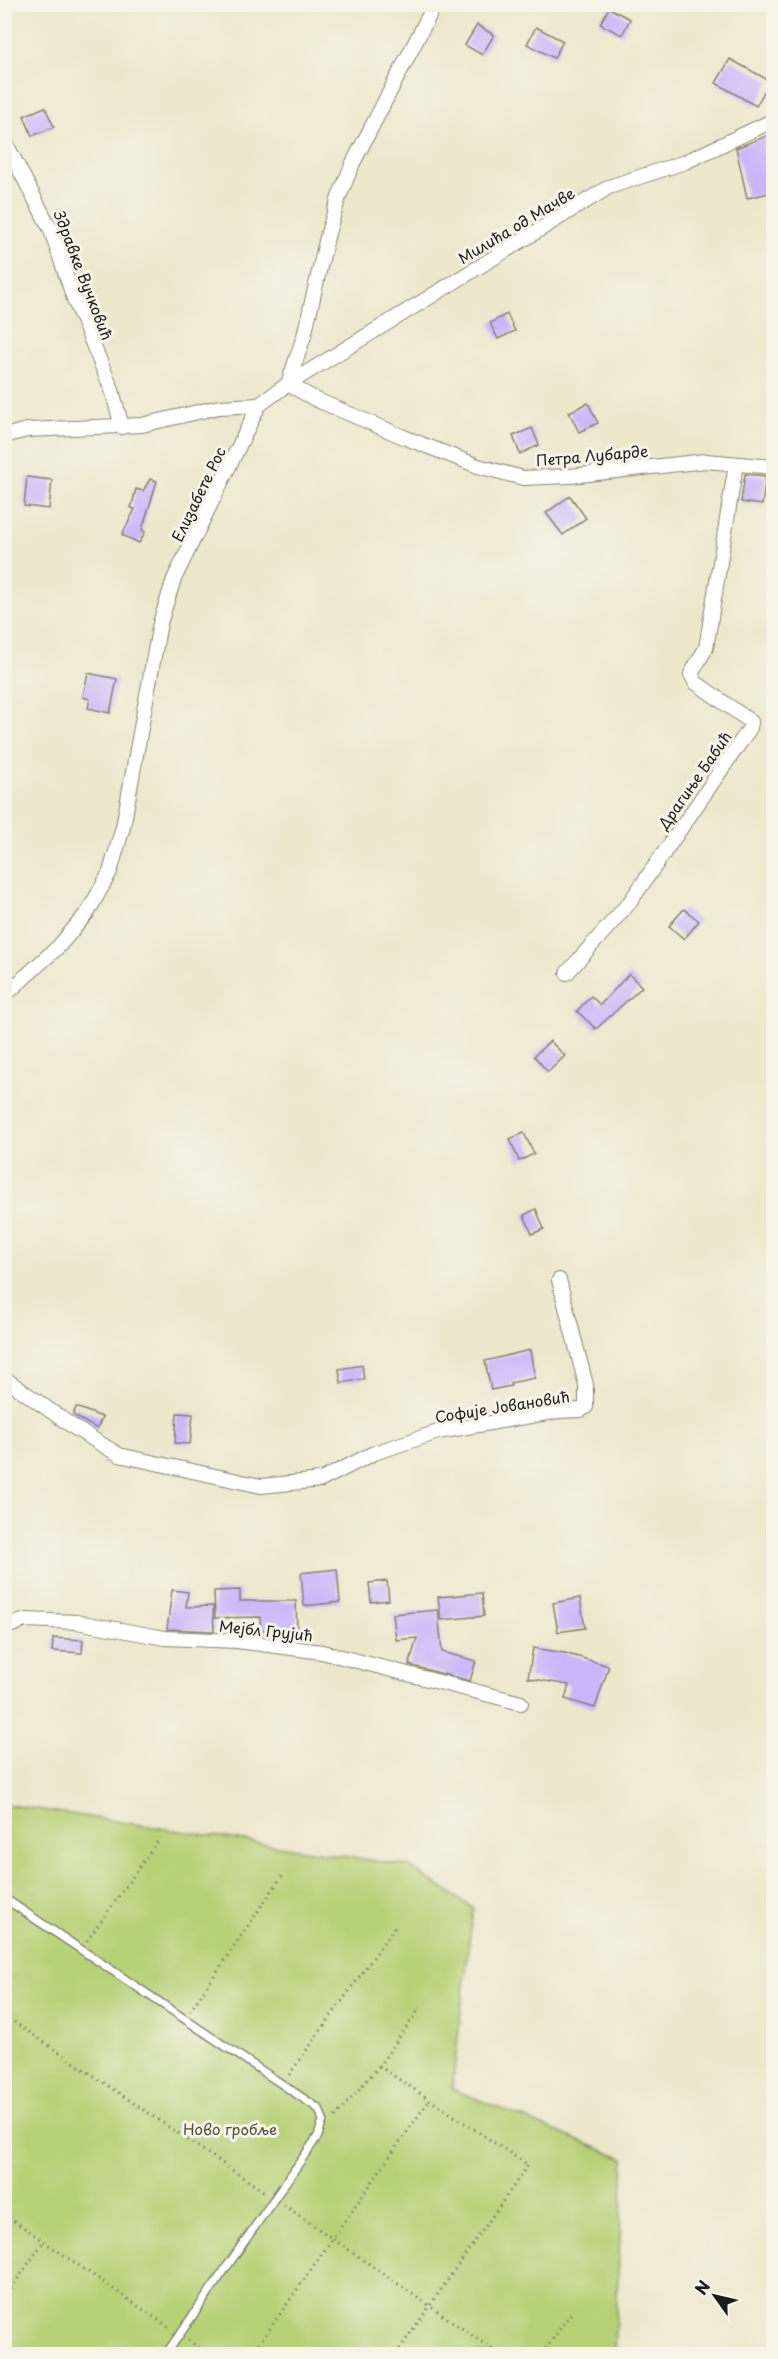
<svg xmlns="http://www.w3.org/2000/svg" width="778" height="2359" font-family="'Playpen Sans',sans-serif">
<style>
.green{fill:#b7d177;stroke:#6a764a;stroke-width:1.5}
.building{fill:#cbb5fb}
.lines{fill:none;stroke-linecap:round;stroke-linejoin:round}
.service-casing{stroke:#848274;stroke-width:10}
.minor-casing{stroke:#848274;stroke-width:16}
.path{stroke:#848274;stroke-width:3;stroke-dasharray:1.5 4.5;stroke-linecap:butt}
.service{stroke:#fff;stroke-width:7}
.minor{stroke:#fff;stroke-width:14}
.labels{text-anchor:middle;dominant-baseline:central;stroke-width:6;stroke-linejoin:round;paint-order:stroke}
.street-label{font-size:15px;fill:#1c1c1c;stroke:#f7f3e8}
.park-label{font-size:15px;fill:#4a5237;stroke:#f7f3e8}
</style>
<rect width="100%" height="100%" fill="#f7f3e8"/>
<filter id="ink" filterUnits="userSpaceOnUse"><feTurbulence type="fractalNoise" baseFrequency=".0167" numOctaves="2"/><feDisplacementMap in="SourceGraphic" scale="12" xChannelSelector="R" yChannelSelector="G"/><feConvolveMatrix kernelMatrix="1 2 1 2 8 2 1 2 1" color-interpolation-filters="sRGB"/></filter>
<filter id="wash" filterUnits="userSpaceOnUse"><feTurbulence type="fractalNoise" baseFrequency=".008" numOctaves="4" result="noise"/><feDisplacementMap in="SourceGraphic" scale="24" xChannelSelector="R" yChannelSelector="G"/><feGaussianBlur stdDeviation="1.35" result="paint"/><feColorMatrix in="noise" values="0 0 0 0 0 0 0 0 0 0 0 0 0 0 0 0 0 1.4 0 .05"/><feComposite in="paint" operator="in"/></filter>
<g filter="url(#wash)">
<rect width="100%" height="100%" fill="#ede7cc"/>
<path class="green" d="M4 1804 408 1866 473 1908 452 2089 624 2159 614 2354H5Z"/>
<g id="blocks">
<g class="building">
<path d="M609 8 630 19 622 35 600 24Z"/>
<path d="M477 25 494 35 482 55 465 45Z"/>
<path d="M536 27 563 41 554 58 527 44Z"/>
<path d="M730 59 770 81 756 106 716 83Z"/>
<path d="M45 107 54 127 32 136 24 116Z"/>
<path d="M774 133V192L747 198 736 148Z"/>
<path d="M507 314 515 331 498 339 490 323Z"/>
<path d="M588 403 598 423 579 432 569 412Z"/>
<path d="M532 428 539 445 520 454 513 436Z"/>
<path d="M745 474 766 476 762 505 741 502Z"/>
<path d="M27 477 52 480 49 509 24 506Z"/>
<path d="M150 479 157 481 142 530 145 532 139 543 122 535 135 509 131 508 136 489 143 491Z"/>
<path d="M570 496 586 518 563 535 546 513Z"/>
<path d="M88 673 117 679 110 713 88 708 90 699 83 697Z"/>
<path d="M684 909 699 921 684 939 669 926Z"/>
<path d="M629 974 642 987 596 1029 577 1011 591 996 600 1005Z"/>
<path d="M550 1041 565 1056 548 1072 534 1056Z"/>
<path d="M524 1133 534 1154 519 1161 510 1139Z"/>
<path d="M536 1209 544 1229 532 1234 524 1215Z"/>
<path d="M530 1350 535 1378 510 1383 511 1386 491 1390 485 1361Z"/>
<path d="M362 1365 364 1379 341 1383 339 1369Z"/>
<path d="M76 1407 102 1417 97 1429 73 1415Z"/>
<path d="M177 1413 193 1414 190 1444 175 1443Z"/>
<path d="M337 1569 340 1602 304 1606 301 1573Z"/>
<path d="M387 1581 389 1600 371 1602 369 1583Z"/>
<path d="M172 1590 188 1592 186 1607 213 1606 214 1631 167 1629Z"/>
<path d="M240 1590V1601H296L297 1629 261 1630 260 1617 215 1618 214 1591Z"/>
<path d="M482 1593 484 1616 441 1620 438 1597Z"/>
<path d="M580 1598 585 1628 558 1632 553 1603Z"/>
<path d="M438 1610 442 1652 476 1661 470 1681 409 1665 417 1638 396 1640 393 1614Z"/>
<path d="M53 1638 83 1640 82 1653 52 1651Z"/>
<path d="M533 1648 565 1653 609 1666 595 1708 565 1699 569 1685 528 1678Z"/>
</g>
</g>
</g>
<g filter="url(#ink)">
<use href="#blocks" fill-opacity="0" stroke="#848274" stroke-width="1.5"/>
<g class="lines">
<g class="service-casing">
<path id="service" d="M4 1898 319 2109 323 2120 318 2136 166 2354"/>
</g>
<g class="minor-casing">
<g id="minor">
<path d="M774 120 685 162 609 187 288 384 317 400 406 438 478 466 523 478 570 476 706 461 774 467"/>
<path d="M4 140 51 230 74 299 112 390 122 427"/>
<path d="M4 436 27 430 142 425 219 407 259 405"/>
<path d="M567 973 630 902 750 728 751 722 695 682 691 674 706 648 736 464"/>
<path d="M4 996 59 946 88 912 110 872 123 827 160 623 174 579 259 405 288 384 304 336 328 233 339 197 353 163 435 4"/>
<path d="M4 1378 75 1428 119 1455 261 1486 321 1480 374 1453 438 1432 559 1411 581 1410 586 1407V1385L559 1280"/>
<path d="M4 1628 25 1620 77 1622 165 1638 237 1641 322 1652 521 1703"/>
</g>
</g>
<g class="path">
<path d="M87 1941 160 1838"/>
<path d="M190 2011 282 1876"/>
<path d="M4 2015 266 2193"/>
<path d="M379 2066 528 2165 396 2354"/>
<path d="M289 2075 397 1924"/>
<path d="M335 2117 379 2066 420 2008"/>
<path d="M284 2205 499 2354"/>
<path d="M4 2214 170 2328"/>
<path d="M4 2299 44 2241"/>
<path d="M188 2340 208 2354"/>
<path d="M252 2354 430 2099"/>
<path d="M542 2354 572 2312"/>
</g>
<use href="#service" class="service"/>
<use href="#minor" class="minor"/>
</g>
</g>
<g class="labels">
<g class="street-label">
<text transform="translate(516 225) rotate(-31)">Милића од Мачве</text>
<text transform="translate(84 275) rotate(69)">Здравке Вучковић</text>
<text transform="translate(592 455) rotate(-5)">Петра Лубарде</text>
<text transform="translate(198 494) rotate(-64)">Елизабете Рос</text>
<text transform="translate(694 780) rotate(-55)">Драгиње Бабић</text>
<text transform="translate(502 1406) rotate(-9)">Софије Јовановић</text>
<text transform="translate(266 1630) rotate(6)">Мејбл Грујић</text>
</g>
<g class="park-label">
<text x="230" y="2128">Ново гробље</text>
</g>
</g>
<rect width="778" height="2359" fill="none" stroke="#f7f3e8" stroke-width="24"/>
<g transform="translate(715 2296) rotate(304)" stroke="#f7f3e8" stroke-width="4.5" paint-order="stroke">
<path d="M0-4.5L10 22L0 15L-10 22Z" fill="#1c1c1c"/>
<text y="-9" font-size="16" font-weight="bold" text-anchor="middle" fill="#1c1c1c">N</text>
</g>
</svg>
